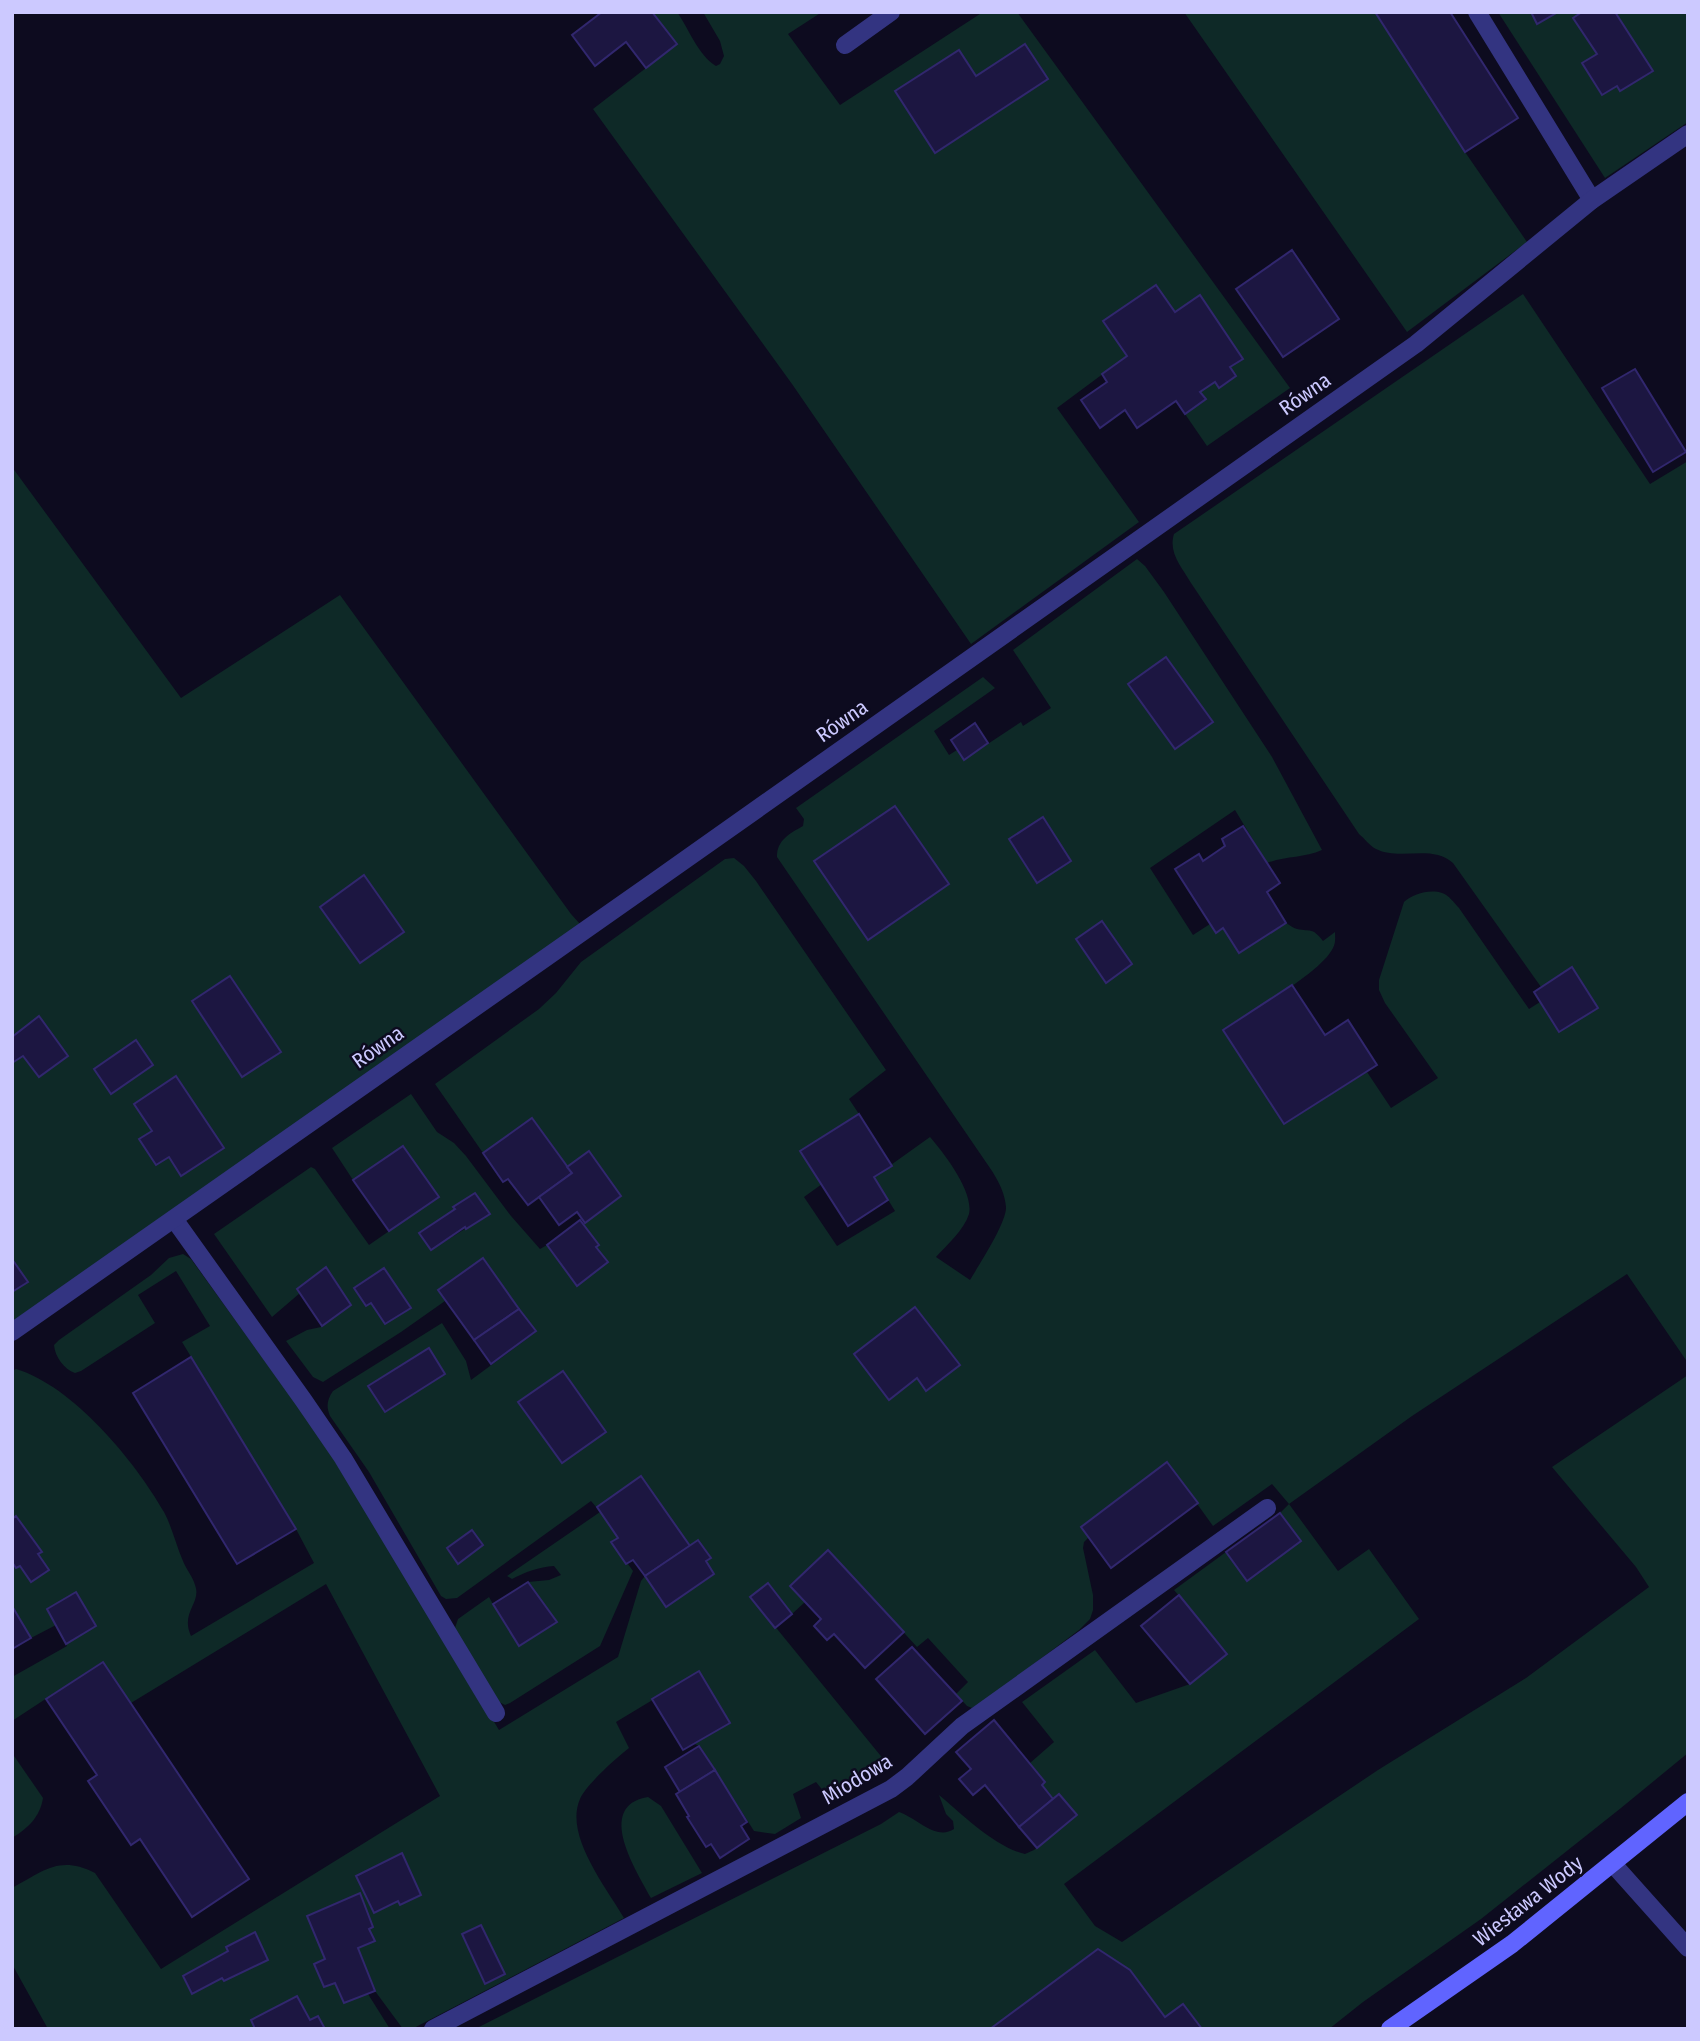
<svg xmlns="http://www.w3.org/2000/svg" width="1700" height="2041" font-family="'Fira Sans Condensed',sans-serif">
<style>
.green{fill:#0e2927;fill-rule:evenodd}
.building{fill:#1c1641;stroke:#31276e;stroke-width:2}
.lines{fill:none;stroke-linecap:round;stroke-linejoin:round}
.lane{stroke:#333481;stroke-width:18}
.street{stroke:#333481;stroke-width:18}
.secondary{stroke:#6064ff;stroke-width:18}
.labels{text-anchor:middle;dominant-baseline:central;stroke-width:5;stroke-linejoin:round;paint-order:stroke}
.street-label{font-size:21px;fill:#ccc9ff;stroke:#0d0b1f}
</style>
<rect width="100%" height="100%" fill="#0d0b1f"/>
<g class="green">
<path d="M652 12H677C689 29 698 55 716 66L720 64 724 56 720 41 703 12H822L788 34 840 105 983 12H1017L1290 388 1207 446 1185 414 1205 399 1200 392 1215 382 1236 376 1230 367 1243 359 1200 296 1175 312 1156 285 1104 321 1127 356 1057 408 1139 522 971 644 792 384 593 109 677 44Z"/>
<path d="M1184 12H1375L1465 152 1527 242 1407 332Z"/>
<path d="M1498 12H1688V122L1605 178Z"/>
<path d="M1523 294 1650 484 1688 461V1363L1627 1274 1412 1416 1289 1504 1338 1571 1369 1549 1419 1619 1064 1884 1095 1926 1122 1942 1378 1770 1526 1678 1649 1587 1636 1567 1552 1467 1688 1375V1753L1621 1808 1481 1919 1363 2002 1329 2029H1202L1183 2004 1165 2017 1130 1970 1098 1949 990 2029H475L881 1824 899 1812C917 1818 936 1841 954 1829L953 1821 946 1814 939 1795C963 1815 995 1847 1025 1854L1034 1850 1077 1815 1059 1794 1053 1799 1042 1785 1045 1781 1030 1763 1054 1742 1022 1702 1095 1650 1136 1703 1190 1684 1227 1653 1174 1590 1226 1552 1247 1580 1301 1541 1280 1513 1289 1504 1272 1484 1213 1526 1167 1462 1081 1527 1089 1537 1084 1542 1083 1548 1093 1595V1610L1090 1619 1079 1630 983 1702 972 1708 967 1706 956 1694 968 1682 928 1638 917 1647 829 1551 790 1585 805 1602 792 1614 768 1583 751 1597 889 1766 835 1799 829 1798 816 1782 793 1794 801 1818 775 1834 754 1831 700 1746 694 1744 730 1722 699 1672 616 1722 629 1748C616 1758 586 1785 580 1799 564 1835 606 1887 624 1918L412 2029H403L375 1991 368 1994 390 2029H325L310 2020 297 1996 251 2020 255 2029H48L12 1964V1888C44 1871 59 1855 95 1873L161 1969 440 1796 326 1584 131 1703 102 1662 12 1721V1677L67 1646 66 1644 96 1626 76 1592 48 1609 56 1625 31 1638 12 1606V1371L16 1369C73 1386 135 1461 164 1512 172 1527 176 1545 183 1561 186 1569 193 1577 195 1585 202 1603 180 1612 191 1636L314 1563 296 1529 182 1342 210 1326 176 1271 138 1295 155 1323 81 1371 75 1373C64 1369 55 1357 54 1345L59 1340 151 1275 169 1258 183 1254 191 1259 330 1451 499 1730 618 1657 641 1581 645 1576 666 1606 711 1557 699 1540 690 1546 641 1477 597 1508 591 1501 457 1598 446 1599 441 1596 369 1472 330 1416C326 1406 327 1400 333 1391L442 1323 466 1361 471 1380 536 1332 483 1258 438 1290 445 1301 401 1332 323 1382 313 1377 286 1341 307 1330 321 1327 350 1305 326 1268 297 1289 300 1293 272 1317 214 1234 311 1167 315 1169 369 1245 438 1197 403 1146 353 1180 332 1148 411 1094 437 1132 454 1143 466 1156 511 1216 540 1249 547 1245 576 1285 608 1262 596 1247 598 1244 583 1224 621 1196 589 1151 567 1167 532 1118 483 1153 435 1084 539 1009 556 993 581 962 725 859 734 858 744 866 756 881 886 1070 849 1099 859 1114 801 1151 822 1184 804 1197 837 1246 895 1211 874 1177 930 1137C944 1153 974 1192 969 1214 964 1230 947 1245 936 1257L970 1280C979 1265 1007 1222 1006 1207 1005 1194 999 1182 992 1171L777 857C777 840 789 834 803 826L804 819 796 808 983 677 995 688 934 731 949 755 957 750 965 759 1021 722 1023 726 1051 708 1013 650 1137 559 1145 566 1164 592 1272 757 1322 850C1304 858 1285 856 1267 863L1235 810 1150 868 1193 935 1210 924 1216 932 1223 928 1239 953 1286 923C1290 925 1293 928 1297 929 1311 932 1312 927 1323 941L1335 932C1335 938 1336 942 1333 948 1321 973 1249 1013 1224 1030L1284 1124 1367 1072 1391 1108 1438 1078 1385 1003 1379 990V980L1404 902C1413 894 1429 889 1442 893 1449 895 1454 903 1459 908L1529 1009 1540 1002 1559 1032 1597 1008 1572 968 1541 987 1453 863C1432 844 1400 861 1376 849 1370 846 1364 838 1359 834L1191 583C1182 567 1168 553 1174 534ZM475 1193 489 1214 431 1250 455 1209 454 1207Z"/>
<path d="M12 467 181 698 340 595 571 914 580 924 12 1322V1292L28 1282 12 1259Z"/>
<path d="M600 1512 618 1538 612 1542 633 1571 600 1646 510 1703 505 1705 497 1701 454 1631 458 1619 489 1597 493 1604 528 1582 549 1580 561 1575 554 1566C539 1567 525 1572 512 1579L507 1576Z"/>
<path d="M12 1753 43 1798C40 1817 28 1828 12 1838Z"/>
<path d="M648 1797 661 1806 702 1873 651 1898C637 1872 594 1806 648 1797Z"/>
</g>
<g class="building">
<path d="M602 12H652L677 44 646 68 626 42 595 66 572 35Z"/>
<path d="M1375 12H1450L1518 118 1465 152Z"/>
<path d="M1531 12H1558L1537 24Z"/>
<path d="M1582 12H1615L1653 71 1620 91 1617 86 1602 95 1582 63 1597 54 1573 18Z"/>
<path d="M1025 44 1048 79 935 153 895 91 959 50 976 76Z"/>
<path d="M1292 250 1339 319 1283 357 1236 289Z"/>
<path d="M1156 285 1175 312 1200 295 1243 359 1230 367 1236 376 1219 388 1215 382 1200 392 1206 399 1185 414 1176 401 1137 428 1125 410 1100 428 1081 400 1107 382 1102 374 1127 356 1103 321Z"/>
<path d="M1635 369 1686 452 1653 472 1602 388Z"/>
<path d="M1166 657 1213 722 1175 749 1128 684Z"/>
<path d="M975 723 988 743 964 760 951 740Z"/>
<path d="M895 806 949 884 868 940 814 861Z"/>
<path d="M1043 817 1071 861 1037 883 1009 839Z"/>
<path d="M1243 826 1280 883 1267 892 1286 923 1239 953 1223 928 1216 933 1175 869 1199 854 1203 861 1225 846 1222 839Z"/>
<path d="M364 875 404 932 360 963 320 907Z"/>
<path d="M1102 921 1132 964 1106 983 1076 939Z"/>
<path d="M1572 967 1598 1008 1559 1032 1534 992Z"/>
<path d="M230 976 281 1052 242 1077 192 1001Z"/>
<path d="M1292 985 1325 1035 1348 1020 1377 1065 1284 1124 1223 1030Z"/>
<path d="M39 1016 68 1056 39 1077 23 1056 12 1063V1037Z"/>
<path d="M136 1040 153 1065 111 1094 94 1069Z"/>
<path d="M176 1076 224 1148 181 1176 169 1157 156 1165 139 1139 152 1131 134 1104Z"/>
<path d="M859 1114 892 1166 874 1177 888 1200 848 1226 800 1151Z"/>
<path d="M532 1118 572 1173 528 1205 508 1179 503 1182 483 1153Z"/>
<path d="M403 1146 439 1197 389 1231 353 1180Z"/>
<path d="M589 1151 621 1196 585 1223 577 1212 559 1225 539 1197 572 1173 567 1167Z"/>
<path d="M475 1193 490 1214 466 1229 465 1227 431 1250 419 1233 455 1209 453 1207Z"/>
<path d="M580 1220 599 1245 596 1247 608 1262 577 1286 547 1245Z"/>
<path d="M483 1258 519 1309 474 1340 438 1290Z"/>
<path d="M12 1259 28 1282 12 1292Z"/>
<path d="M326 1267 351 1305 322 1326 297 1289Z"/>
<path d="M384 1268 411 1308 385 1324 371 1303 366 1306 354 1288Z"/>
<path d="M915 1307 960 1365 926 1391 917 1378 889 1400 854 1354Z"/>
<path d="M519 1309 536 1331 491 1364 474 1340Z"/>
<path d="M429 1348 445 1374 385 1412 368 1386Z"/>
<path d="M191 1357 296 1529 237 1564 133 1393Z"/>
<path d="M563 1371 606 1432 562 1463 518 1402Z"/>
<path d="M1167 1462 1198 1503 1111 1568 1081 1527Z"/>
<path d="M641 1476 690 1546 645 1576 633 1560 626 1564 611 1542 618 1538 597 1507Z"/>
<path d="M1280 1513 1301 1541 1247 1581 1226 1552Z"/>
<path d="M16 1516 42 1552 38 1554 49 1570 31 1582 20 1566 16 1568 12 1562V1519Z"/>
<path d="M472 1530 483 1545 458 1564 447 1548Z"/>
<path d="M698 1540 711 1558 706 1561 714 1574 666 1607 645 1576Z"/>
<path d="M828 1550 904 1632 865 1668 834 1634 827 1640 814 1626 821 1619 790 1586Z"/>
<path d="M528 1582 557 1622 519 1646 493 1604Z"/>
<path d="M768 1583 792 1614 775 1628 750 1597Z"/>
<path d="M76 1592 96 1626 66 1644 47 1609Z"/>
<path d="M1179 1595 1227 1654 1190 1684 1141 1626Z"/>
<path d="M12 1606 31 1638 12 1649Z"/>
<path d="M912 1647 962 1701 925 1734 876 1679Z"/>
<path d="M103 1662 249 1879 192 1917 140 1839 131 1845 88 1781 97 1775 46 1699Z"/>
<path d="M699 1671 730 1723 683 1750 652 1699Z"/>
<path d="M994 1720 1045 1782 1042 1785 1053 1799 1019 1827 985 1785 973 1795 959 1779 971 1769 956 1752Z"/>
<path d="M699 1746 715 1770 680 1792 665 1767Z"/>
<path d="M715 1770 747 1822 741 1826 749 1839 720 1858 711 1844 706 1847 687 1817 689 1816 676 1794Z"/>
<path d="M1059 1794 1077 1815 1037 1848 1019 1827Z"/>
<path d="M402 1853 421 1895 400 1905 398 1901 374 1913 356 1876Z"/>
<path d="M360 1893 373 1927 369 1929 375 1941 358 1948 375 1991 344 2003 335 1983 324 1987 314 1964 325 1959 307 1916Z"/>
<path d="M481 1925 505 1974 485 1984 462 1934Z"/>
<path d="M255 1932 268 1960 224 1981 222 1978 192 1994 183 1976 228 1951 226 1947Z"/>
<path d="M1098 1949 1130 1970 1165 2017 1183 2004 1202 2029H990Z"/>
<path d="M297 1996 310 2020 318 2016 325 2029H255L251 2020Z"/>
</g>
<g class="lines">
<g class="lane">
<path d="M1477 12 1592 200"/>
<path d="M845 45 891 12"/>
<path d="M174 1219 304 1401 343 1458 496 1713"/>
<path d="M1613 1864 1688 1948"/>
</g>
<g class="street">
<path d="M12 1332 648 886 1416 344 1592 200 1688 134"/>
<path d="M433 2029 891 1789 907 1777 962 1726 1267 1508"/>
</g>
<path class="secondary" d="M1390 2029 1512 1944 1688 1802"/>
</g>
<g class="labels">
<g class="street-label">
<text transform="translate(1305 394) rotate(-35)">Równa</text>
<text transform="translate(842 721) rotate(-35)">Równa</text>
<text transform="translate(378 1047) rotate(-35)">Równa</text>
<text transform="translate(857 1779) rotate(-31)">Miodowa</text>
<text transform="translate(1528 1901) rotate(-38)">Wiesława Wody</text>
</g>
</g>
<rect width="1700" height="2041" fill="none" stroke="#ccc9ff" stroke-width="28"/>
</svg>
